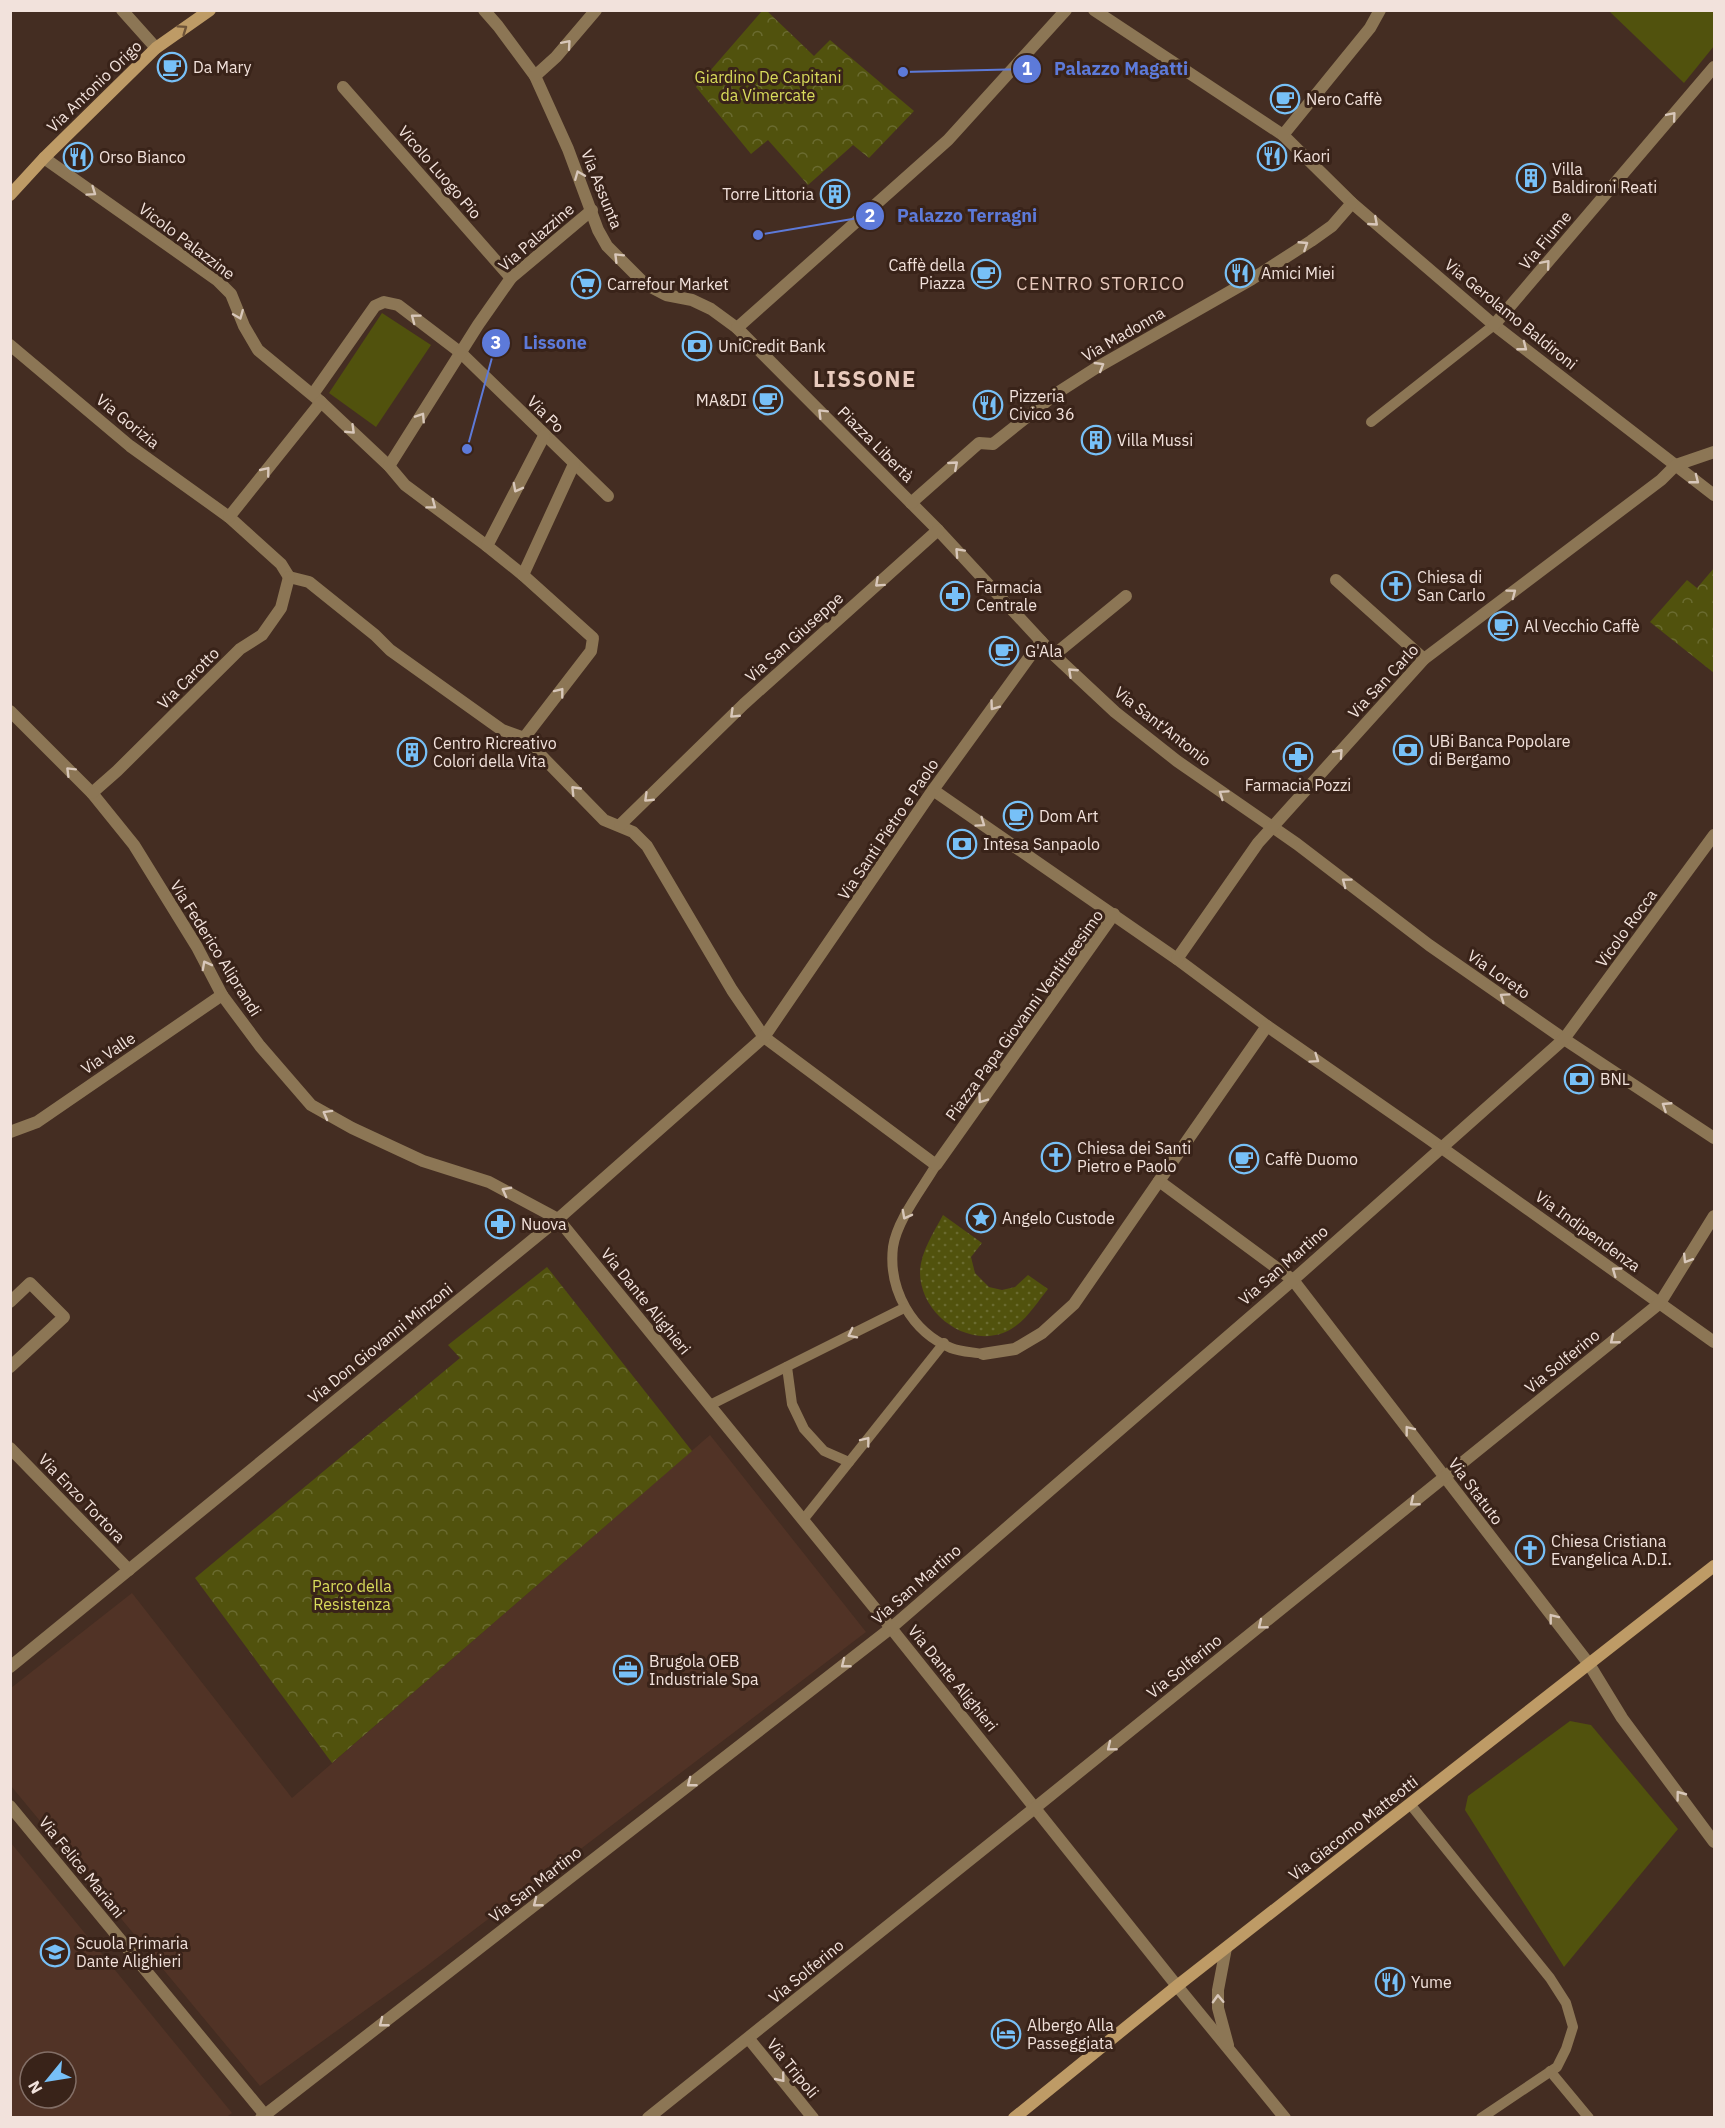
<svg xmlns="http://www.w3.org/2000/svg" width="1725" height="2128" font-family="'IBM Plex Sans',sans-serif">
<style>
.built{fill:#513326;fill-rule:evenodd}
.grass{fill:url(#grass-dots)}
.park{fill:url(#park-crowns)}
.garden{fill:#51520d}
.lines{fill:none;stroke-linecap:round;stroke-linejoin:round}
.lane{stroke:#8c7655;stroke-width:10}
.street{stroke:#8c7655;stroke-width:12}
.secondary{stroke:#be9b66;stroke-width:12}
.oneway{stroke:#6e5338}
.oneway2{stroke:#d8c7ba}
.labels{text-anchor:middle;dominant-baseline:central;stroke-width:6;stroke-linejoin:round;paint-order:stroke}
.poi-label{font-size:16px;fill:#f2e2dc;stroke:#392319;text-anchor:start}
.park-label{font-size:16px;fill:#d9dc5b;stroke:#392319}
.street-label{font-size:16px;fill:#f2e2dc;stroke:#392319}
.neighbourhood-label{font-size:18px;letter-spacing:1.5px;fill:#e8cabd;stroke:#392319}
.district-label{font-size:22px;font-weight:bold;letter-spacing:1.5px;fill:#e8cabd;stroke:#392319}
.leader{fill:none;stroke:#5d7ad9;stroke-width:2}
.callout-dot{fill:#5d7ad9;stroke:#392319;stroke-width:2}
.mark-label{font-size:18px;text-anchor:middle;font-weight:bold;fill:#fff}
.callout-label{font-size:18px;text-anchor:middle;font-weight:bold;fill:#5d7ad9;stroke:#392319;stroke-width:6;stroke-linejoin:round;paint-order:stroke}
</style>
<defs>
<pattern id="grass-dots" width="8" height="8" patternUnits="userSpaceOnUse" patternTransform="scale(1.5)"><rect width="8" height="8" fill="#51520d"/><path d="M2 2h.1M6 6h.1" fill="none" stroke="#6a6b30" stroke-width="1.8" stroke-linecap="round"/></pattern>
<pattern id="park-crowns" width="20" height="18" patternUnits="userSpaceOnUse" patternTransform="scale(1.5)"><rect width="20" height="18" fill="#51520d"/><path d="M2 6a3 3 0 1 1 6 0M12 15a3 3 0 1 1 6 0" fill="none" stroke="#6a6b30"/></pattern>
</defs>
<rect width="100%" height="100%" fill="#442d22"/>
<g class="built">
<path d="M710 1435 866 1632 424 1968 260 2086 11 1786V1688L132 1593 292 1798Z"/>
<path d="M10 1843H11L232 2113 225 2118 11 2117ZM30 2062H66V2098H30Z"/>
</g>
<path class="grass" d="M943 1215 982 1243 971 1257 975 1273 989 1287 1002 1290 1015 1287 1028 1275 1048 1289C1035 1305 1024 1325 1003 1333 964 1347 919 1312 920 1271 921 1251 934 1232 943 1215Z"/>
<g class="park">
<path d="M762 11H767L814 56 830 40 914 111 869 158 853 145 808 185 768 140 751 154 696 87Z"/>
<path d="M1714 568V673L1650 622 1687 580 1697 588Z"/>
<path d="M547 1267 692 1451 332 1763 195 1578 460 1358 448 1345Z"/>
</g>
<g class="garden">
<path d="M1609 11H1714V46L1684 83Z"/>
<path d="M382 313 431 345 376 427 329 393Z"/>
<path d="M1570 1721 1591 1725 1678 1829 1564 1967 1465 1810 1468 1796Z"/>
</g>
<g class="lines">
<g class="lane">
<path d="M1371 422 1494 325"/>
<path d="M936 1165C922 1189 897 1220 893 1247 888 1290 912 1332 951 1348 961 1352 973 1352 983 1354"/>
<path d="M787 1367 792 1404 804 1429 824 1451 849 1462"/>
<path d="M710 1405 904 1308"/>
<path d="M803 1520 944 1343"/>
<path d="M1410 1804 1550 1978 1566 2003 1573 2027 1566 2049 1557 2067 1481 2118"/>
<path d="M1550 2071 1589 2118"/>
</g>
<g class="street">
<path d="M122 10 156 48"/>
<path d="M484 10 498 26 535 76 568 149 598 230 607 246 645 284 666 295 692 300 711 309 737 328 938 530 1054 655 1115 712 1177 761 1297 844 1429 945 1564 1039 1714 1138"/>
<path d="M1094 10 1283 135 1352 203 1494 325 1714 495"/>
<path d="M535 76 556 57 596 10"/>
<path d="M343 87 511 278"/>
<path d="M1283 135 1370 28 1380 10"/>
<path d="M44 158 217 280 231 294 244 326 258 350 321 402 389 466 405 485 487 546"/>
<path d="M1494 325 1714 67"/>
<path d="M737 328 948 140 1066 10"/>
<path d="M10 345 130 446 229 517 281 564 289 577"/>
<path d="M313 394 375 306 384 302 398 305 461 353 608 496"/>
<path d="M544 436 487 546 523 575 574 464"/>
<path d="M389 466 478 325 511 278 592 210"/>
<path d="M911 503 979 443 993 444 1057 393 1096 368 1252 279 1311 241 1332 226 1352 203"/>
<path d="M229 517 321 402"/>
<path d="M523 575 593 638 591 651 524 738"/>
<path d="M289 577 309 582 375 635 390 650 502 730 524 738 604 820 633 832 647 846 732 990 764 1037 936 1165 1114 914"/>
<path d="M1336 580 1424 659"/>
<path d="M1054 655 1126 596"/>
<path d="M10 711 92 793 134 845 197 947 222 995 260 1046 311 1105 352 1128 423 1161 489 1182 558 1219 891 1628 1177 1986 1285 2118"/>
<path d="M933 790 1177 959 1267 1026 1428 1138 1714 1342"/>
<path d="M92 793 117 771 240 649 262 635 281 608 289 577"/>
<path d="M620 825 744 704 938 530"/>
<path d="M1177 959 1258 843 1424 659 1661 480 1676 465 1714 452"/>
<path d="M1267 1026 1159 1181 1293 1280 1589 1664 1622 1718 1714 1842"/>
<path d="M10 1132 37 1122 222 995"/>
<path d="M10 1302 30 1283 64 1317 10 1367"/>
<path d="M983 1354 1015 1349 1042 1333 1074 1304 1159 1181"/>
<path d="M10 1448 129 1570"/>
<path d="M10 1667 558 1219 764 1037 933 790 1041 641"/>
<path d="M10 1806 265 2115"/>
<path d="M1226 1948 1218 1990V2008L1228 2045"/>
<path d="M749 2039 813 2118"/>
<path d="M261 2118 891 1628 1293 1280 1564 1039 1714 835"/>
<path d="M648 2118 1036 1807 1660 1303 1714 1216"/>
</g>
<g class="secondary">
<path d="M10 195 44 158 156 48 210 10"/>
<path d="M1014 2118 1177 1986 1714 1566"/>
</g>
</g>
<defs><path id="oneway-chevron" d="M-2-3.5L2.5 0L-2 3.5" fill="none" stroke-width="1.6" stroke-linecap="round" stroke-linejoin="round" transform="scale(1.5)"/></defs>
<use class="oneway" href="#oneway-chevron" transform="translate(183 29) rotate(-35)"/>
<g class="oneway2">
<use href="#oneway-chevron" transform="translate(567 44) rotate(-49)"/>
<use href="#oneway-chevron" transform="translate(1672 116) rotate(-50)"/>
<use href="#oneway-chevron" transform="translate(579 175) rotate(-112)"/>
<use href="#oneway-chevron" transform="translate(92 192) rotate(35)"/>
<use href="#oneway-chevron" transform="translate(1374 222) rotate(41)"/>
<use href="#oneway-chevron" transform="translate(1304 245) rotate(-33)"/>
<use href="#oneway-chevron" transform="translate(618 257) rotate(-135)"/>
<use href="#oneway-chevron" transform="translate(1546 264) rotate(-50)"/>
<use href="#oneway-chevron" transform="translate(239 315) rotate(68)"/>
<use href="#oneway-chevron" transform="translate(415 318) rotate(-143)"/>
<use href="#oneway-chevron" transform="translate(1523 347) rotate(38)"/>
<use href="#oneway-chevron" transform="translate(1100 366) rotate(-31)"/>
<use href="#oneway-chevron" transform="translate(822 413) rotate(-135)"/>
<use href="#oneway-chevron" transform="translate(421 417) rotate(-57)"/>
<use href="#oneway-chevron" transform="translate(351 430) rotate(44)"/>
<use href="#oneway-chevron" transform="translate(954 465) rotate(-41)"/>
<use href="#oneway-chevron" transform="translate(266 471) rotate(-51)"/>
<use href="#oneway-chevron" transform="translate(1695 480) rotate(38)"/>
<use href="#oneway-chevron" transform="translate(517 488) rotate(118)"/>
<use href="#oneway-chevron" transform="translate(432 505) rotate(37)"/>
<use href="#oneway-chevron" transform="translate(959 552) rotate(-133)"/>
<use href="#oneway-chevron" transform="translate(879 583) rotate(138)"/>
<use href="#oneway-chevron" transform="translate(1512 593) rotate(-37)"/>
<use href="#oneway-chevron" transform="translate(1072 672) rotate(-137)"/>
<use href="#oneway-chevron" transform="translate(560 692) rotate(-52)"/>
<use href="#oneway-chevron" transform="translate(994 706) rotate(126)"/>
<use href="#oneway-chevron" transform="translate(734 714) rotate(136)"/>
<use href="#oneway-chevron" transform="translate(1339 753) rotate(-48)"/>
<use href="#oneway-chevron" transform="translate(70 771) rotate(-135)"/>
<use href="#oneway-chevron" transform="translate(575 790) rotate(-134)"/>
<use href="#oneway-chevron" transform="translate(1223 794) rotate(-145)"/>
<use href="#oneway-chevron" transform="translate(648 798) rotate(136)"/>
<use href="#oneway-chevron" transform="translate(981 823) rotate(35)"/>
<use href="#oneway-chevron" transform="translate(1346 882) rotate(-143)"/>
<use href="#oneway-chevron" transform="translate(206 965) rotate(-118)"/>
<use href="#oneway-chevron" transform="translate(1504 997) rotate(-145)"/>
<use href="#oneway-chevron" transform="translate(1315 1059) rotate(35)"/>
<use href="#oneway-chevron" transform="translate(982 1099) rotate(125)"/>
<use href="#oneway-chevron" transform="translate(1666 1106) rotate(-147)"/>
<use href="#oneway-chevron" transform="translate(327 1114) rotate(-151)"/>
<use href="#oneway-chevron" transform="translate(506 1191) rotate(-152)"/>
<use href="#oneway-chevron" transform="translate(906 1215) rotate(118)"/>
<use href="#oneway-chevron" transform="translate(1687 1259) rotate(122)"/>
<use href="#oneway-chevron" transform="translate(1616 1271) rotate(-144)"/>
<use href="#oneway-chevron" transform="translate(852 1334) rotate(153)"/>
<use href="#oneway-chevron" transform="translate(1614 1340) rotate(141)"/>
<use href="#oneway-chevron" transform="translate(1409 1430) rotate(-128)"/>
<use href="#oneway-chevron" transform="translate(866 1441) rotate(-52)"/>
<use href="#oneway-chevron" transform="translate(1414 1502) rotate(141)"/>
<use href="#oneway-chevron" transform="translate(1553 1618) rotate(-128)"/>
<use href="#oneway-chevron" transform="translate(1262 1625) rotate(141)"/>
<use href="#oneway-chevron" transform="translate(845 1664) rotate(142)"/>
<use href="#oneway-chevron" transform="translate(1111 1747) rotate(141)"/>
<use href="#oneway-chevron" transform="translate(691 1783) rotate(142)"/>
<use href="#oneway-chevron" transform="translate(1680 1795) rotate(-127)"/>
<use href="#oneway-chevron" transform="translate(537 1903) rotate(142)"/>
<use href="#oneway-chevron" transform="translate(1218 1999) rotate(-92)"/>
<use href="#oneway-chevron" transform="translate(383 2023) rotate(142)"/>
<use href="#oneway-chevron" transform="translate(781 2078) rotate(51)"/>
</g>
<defs>
<g id="cafe-ring" transform="scale(1.5)"><circle r="9.5" fill="#392319" stroke="#77c0f7" stroke-width="1.5"/><path d="M-5.5-4.5H6V0H3Q3 3.5 0 3.5H-2.5Q-5.5 3.5-5.5 0ZM3-3.2v2h1.7v-2ZM-6 4.5H4V6H-6Z" fill="#77c0f7"/></g>
<g id="restaurant-ring" transform="scale(1.5)"><circle r="9.5" fill="#392319" stroke="#77c0f7" stroke-width="1.5"/><path d="M-5-6h1v4h1v-4h1v4h1v-4h1v5L-1.5 .5V6h-2V.5L-5-1ZM5-6V6H3V1.5H1.5Q1.5-4 5-6Z" fill="#77c0f7"/></g>
<g id="building-ring" transform="scale(1.5)"><circle r="9.5" fill="#392319" stroke="#77c0f7" stroke-width="1.5"/><path d="M-4-6H4V6H1V3H-1V6H-4ZM-2.5-4.3h1.7v1.8h-1.7ZM.8-4.3h1.7v1.8H.8ZM-2.5-1h1.7V.8h-1.7ZM.8-1h1.7V.8H.8Z" fill="#77c0f7"/></g>
<g id="supermarket-ring" transform="scale(1.5)"><circle r="9.5" fill="#392319" stroke="#77c0f7" stroke-width="1.5"/><path d="M-6-5.5h2.5l.6 2H6L4.5 2H-2.5L-4.4-4H-6ZM-1.5 3.2a1.3 1.3 0 1 0 .1 0ZM3 3.2a1.3 1.3 0 1 0 .1 0Z" fill="#77c0f7"/></g>
<g id="bank-ring" transform="scale(1.5)"><circle r="9.5" fill="#392319" stroke="#77c0f7" stroke-width="1.5"/><path d="M-6-4H6V4H-6ZM0-2.3a2.3 2.3 0 1 0 0 4.6a2.3 2.3 0 1 0 0-4.6Z" fill="#77c0f7"/></g>
<g id="church-ring" transform="scale(1.5)"><circle r="9.5" fill="#392319" stroke="#77c0f7" stroke-width="1.5"/><path d="M-1.2-6h2.4v3.5h3.3v2.4h-3.3V6h-2.4V-.1h-3.3v-2.4h3.3Z" fill="#77c0f7"/></g>
<g id="pharmacy-ring" transform="scale(1.5)"><circle r="9.5" fill="#392319" stroke="#77c0f7" stroke-width="1.5"/><path d="M-2-6h4v4h4v4h-4v4h-4v-4h-4v-4h4Z" fill="#77c0f7"/></g>
<g id="sight-ring" transform="scale(1.5)"><circle r="9.5" fill="#392319" stroke="#77c0f7" stroke-width="1.5"/><path d="M0-6L1.8-2.2L6-1.7L2.9 1.2L3.7 5.4L0 3.3L-3.7 5.4L-2.9 1.2L-6-1.7L-1.8-2.2Z" fill="#77c0f7"/></g>
<g id="office-ring" transform="scale(1.5)"><circle r="9.5" fill="#392319" stroke="#77c0f7" stroke-width="1.5"/><path d="M-6-3h4V-5.5h4V-3h4V5H-6ZM-1-4.5V-3h2v-1.5ZM-6 0V1H6V0Z" fill="#77c0f7"/></g>
<g id="school-ring" transform="scale(1.5)"><circle r="9.5" fill="#392319" stroke="#77c0f7" stroke-width="1.5"/><path d="M0-5L7-2L0 1L-7-2ZM-4 1L0 2.5L4 1V4Q0 6-4 4Z" fill="#77c0f7"/></g>
<g id="hotel-ring" transform="scale(1.5)"><circle r="9.5" fill="#392319" stroke="#77c0f7" stroke-width="1.5"/><path d="M-6-4.5h1.5V1H6V5H4.5V3h-9V5H-6ZM-4 0a1.8 1.8 0 1 1 3.6 0ZM.5 0V-2.5h3Q6-2.5 6 0Z" fill="#77c0f7"/></g>
</defs>
<g fill-rule="evenodd">
<use href="#cafe-ring" x="172" y="67"/>
<use href="#cafe-ring" x="1285" y="99"/>
<use href="#restaurant-ring" x="1272" y="156"/>
<use href="#restaurant-ring" x="78" y="157"/>
<use href="#building-ring" x="1531" y="178"/>
<use href="#building-ring" x="835" y="194"/>
<use href="#restaurant-ring" x="1240" y="273"/>
<use href="#cafe-ring" x="986" y="274"/>
<use href="#supermarket-ring" x="586" y="284"/>
<use href="#bank-ring" x="697" y="346"/>
<use href="#cafe-ring" x="768" y="400"/>
<use href="#restaurant-ring" x="988" y="405"/>
<use href="#building-ring" x="1096" y="440"/>
<use href="#church-ring" x="1396" y="586"/>
<use href="#pharmacy-ring" x="955" y="596"/>
<use href="#cafe-ring" x="1503" y="626"/>
<use href="#cafe-ring" x="1004" y="651"/>
<use href="#bank-ring" x="1408" y="750"/>
<use href="#building-ring" x="412" y="752"/>
<use href="#pharmacy-ring" x="1298" y="757"/>
<use href="#cafe-ring" x="1018" y="816"/>
<use href="#bank-ring" x="962" y="844"/>
<use href="#bank-ring" x="1579" y="1079"/>
<use href="#church-ring" x="1056" y="1157"/>
<use href="#cafe-ring" x="1244" y="1159"/>
<use href="#sight-ring" x="981" y="1218"/>
<use href="#pharmacy-ring" x="500" y="1224"/>
<use href="#church-ring" x="1530" y="1550"/>
<use href="#office-ring" x="628" y="1670"/>
<use href="#school-ring" x="55" y="1952"/>
<use href="#restaurant-ring" x="1390" y="1982"/>
<use href="#hotel-ring" x="1006" y="2034"/>
</g>
<g class="labels">
<g class="poi-label">
<text x="193" y="67">Da Mary</text>
<text x="1306" y="99">Nero Caffè</text>
<text x="1293" y="156">Kaori</text>
<text x="99" y="157">Orso Bianco</text>
<text x="1552" y="169">Villa<tspan x="1552" dy="18">Baldironi Reati</tspan></text>
<text x="814" y="194" text-anchor="end">Torre Littoria</text>
<text x="965" y="265" text-anchor="end">Caffè della<tspan x="965" dy="18">Piazza</tspan></text>
<text x="1261" y="273">Amici Miei</text>
<text x="607" y="284">Carrefour Market</text>
<text x="718" y="346">UniCredit Bank</text>
<text x="1009" y="396">Pizzeria<tspan x="1009" dy="18">Civico 36</tspan></text>
<text x="747" y="400" text-anchor="end">MA&amp;DI</text>
<text x="1117" y="440">Villa Mussi</text>
<text x="1417" y="577">Chiesa di<tspan x="1417" dy="18">San Carlo</tspan></text>
<text x="976" y="587">Farmacia<tspan x="976" dy="18">Centrale</tspan></text>
<text x="1524" y="626">Al Vecchio Caffè</text>
<text x="1025" y="651">G'Ala</text>
<text x="1429" y="741">UBi Banca Popolare<tspan x="1429" dy="18">di Bergamo</tspan></text>
<text x="433" y="743">Centro Ricreativo<tspan x="433" dy="18">Colori della Vita</tspan></text>
<text x="1298" y="785" text-anchor="middle">Farmacia Pozzi</text>
<text x="1039" y="816">Dom Art</text>
<text x="983" y="844">Intesa Sanpaolo</text>
<text x="1600" y="1079">BNL</text>
<text x="1077" y="1148">Chiesa dei Santi<tspan x="1077" dy="18">Pietro e Paolo</tspan></text>
<text x="1265" y="1159">Caffè Duomo</text>
<text x="1002" y="1218">Angelo Custode</text>
<text x="521" y="1224">Nuova</text>
<text x="1551" y="1541">Chiesa Cristiana<tspan x="1551" dy="18">Evangelica A.D.I.</tspan></text>
<text x="649" y="1661">Brugola OEB<tspan x="649" dy="18">Industriale Spa</tspan></text>
<text x="76" y="1943">Scuola Primaria<tspan x="76" dy="18">Dante Alighieri</tspan></text>
<text x="1411" y="1982">Yume</text>
<text x="1027" y="2025">Albergo Alla<tspan x="1027" dy="18">Passeggiata</tspan></text>
</g>
<g class="park-label">
<text x="768" y="77">Giardino De Capitani<tspan x="768" dy="18">da Vimercate</tspan></text>
<text x="352" y="1586">Parco della<tspan x="352" dy="18">Resistenza</tspan></text>
</g>
<g class="street-label">
<text transform="translate(94 86) rotate(-44)">Via Antonio Origo</text>
<text transform="translate(440 172) rotate(49)">Vicolo Luogo Pio</text>
<text transform="translate(602 189) rotate(68)">Via Assunta</text>
<text transform="translate(536 237) rotate(-41)">Via Palazzine</text>
<text transform="translate(1545 240) rotate(-50)">Via Fiume</text>
<text transform="translate(187 241) rotate(37)">Vicolo Palazzine</text>
<text transform="translate(1511 314) rotate(39)">Via Gerolamo Baldironi</text>
<text transform="translate(1123 334) rotate(-30)">Via Madonna</text>
<text transform="translate(546 414) rotate(45)">Via Po</text>
<text transform="translate(128 421) rotate(39)">Via Gorizia</text>
<text transform="translate(876 444) rotate(45)">Piazza Libertà</text>
<text transform="translate(794 637) rotate(-42)">Via San Giuseppe</text>
<text transform="translate(188 678) rotate(-45)">Via Carotto</text>
<text transform="translate(1383 681) rotate(-47)">Via San Carlo</text>
<text transform="translate(1163 726) rotate(38)">Via Sant'Antonio</text>
<text transform="translate(888 829) rotate(-56)">Via Santi Pietro e Paolo</text>
<text transform="translate(1626 928) rotate(-54)">Vicolo Rocca</text>
<text transform="translate(216 948) rotate(58)">Via Federico Aliprandi</text>
<text transform="translate(1499 974) rotate(35)">Via Loreto</text>
<text transform="translate(1024 1015) rotate(-54)">Piazza Papa Giovanni Ventitreesimo</text>
<text transform="translate(108 1053) rotate(-34)">Via Valle</text>
<text transform="translate(1588 1231) rotate(36)">Via Indipendenza</text>
<text transform="translate(1283 1265) rotate(-41)">Via San Martino</text>
<text transform="translate(646 1301) rotate(51)">Via Dante Alighieri</text>
<text transform="translate(380 1343) rotate(-39)">Via Don Giovanni Minzoni</text>
<text transform="translate(1562 1361) rotate(-39)">Via Solferino</text>
<text transform="translate(1476 1491) rotate(53)">Via Statuto</text>
<text transform="translate(82 1498) rotate(46)">Via Enzo Tortora</text>
<text transform="translate(916 1584) rotate(-41)">Via San Martino</text>
<text transform="translate(1184 1666) rotate(-39)">Via Solferino</text>
<text transform="translate(953 1678) rotate(51)">Via Dante Alighieri</text>
<text transform="translate(1353 1828) rotate(-38)">Via Giacomo Matteotti</text>
<text transform="translate(82 1867) rotate(51)">Via Felice Mariani</text>
<text transform="translate(535 1884) rotate(-38)">Via San Martino</text>
<text transform="translate(806 1971) rotate(-39)">Via Solferino</text>
<text transform="translate(793 2068) rotate(51)">Via Tripoli</text>
</g>
<g class="neighbourhood-label">
<text x="1101" y="283">CENTRO STORICO</text>
</g>
<g class="district-label">
<text x="865" y="378">LISSONE</text>
</g>
</g>
<path class="leader" d="M903 72L1027 69M758 235L870 216M467 449L496 343"/>
<g class="callout-dot">
<circle cx="903" cy="72" r="6"/>
<circle cx="758" cy="235" r="6"/>
<circle cx="467" cy="449" r="6"/>
<circle cx="1027" cy="69" r="15"/>
<circle cx="870" cy="216" r="15"/>
<circle cx="496" cy="343" r="15"/>
</g>
<g class="mark-label">
<text x="1027" y="75">1</text>
<text x="870" y="222">2</text>
<text x="496" y="349">3</text>
</g>
<g class="callout-label">
<text x="1121" y="75">Palazzo Magatti</text>
<text x="967" y="222">Palazzo Terragni</text>
<text x="555" y="349">Lissone</text>
</g>
<rect width="1725" height="2128" fill="none" stroke="#f2e2dc" stroke-width="24"/>
<g transform="translate(48 2080) rotate(240)"><circle r="28" fill="#392319" stroke="#836f67" stroke-width="1.5"/>
<path d="M0-4.5L10 22L0 15L-10 22Z" fill="#77c0f7"/>
<text y="-9" font-size="16" font-weight="bold" text-anchor="middle" fill="#f2e2dc">N</text>
</g>
</svg>
